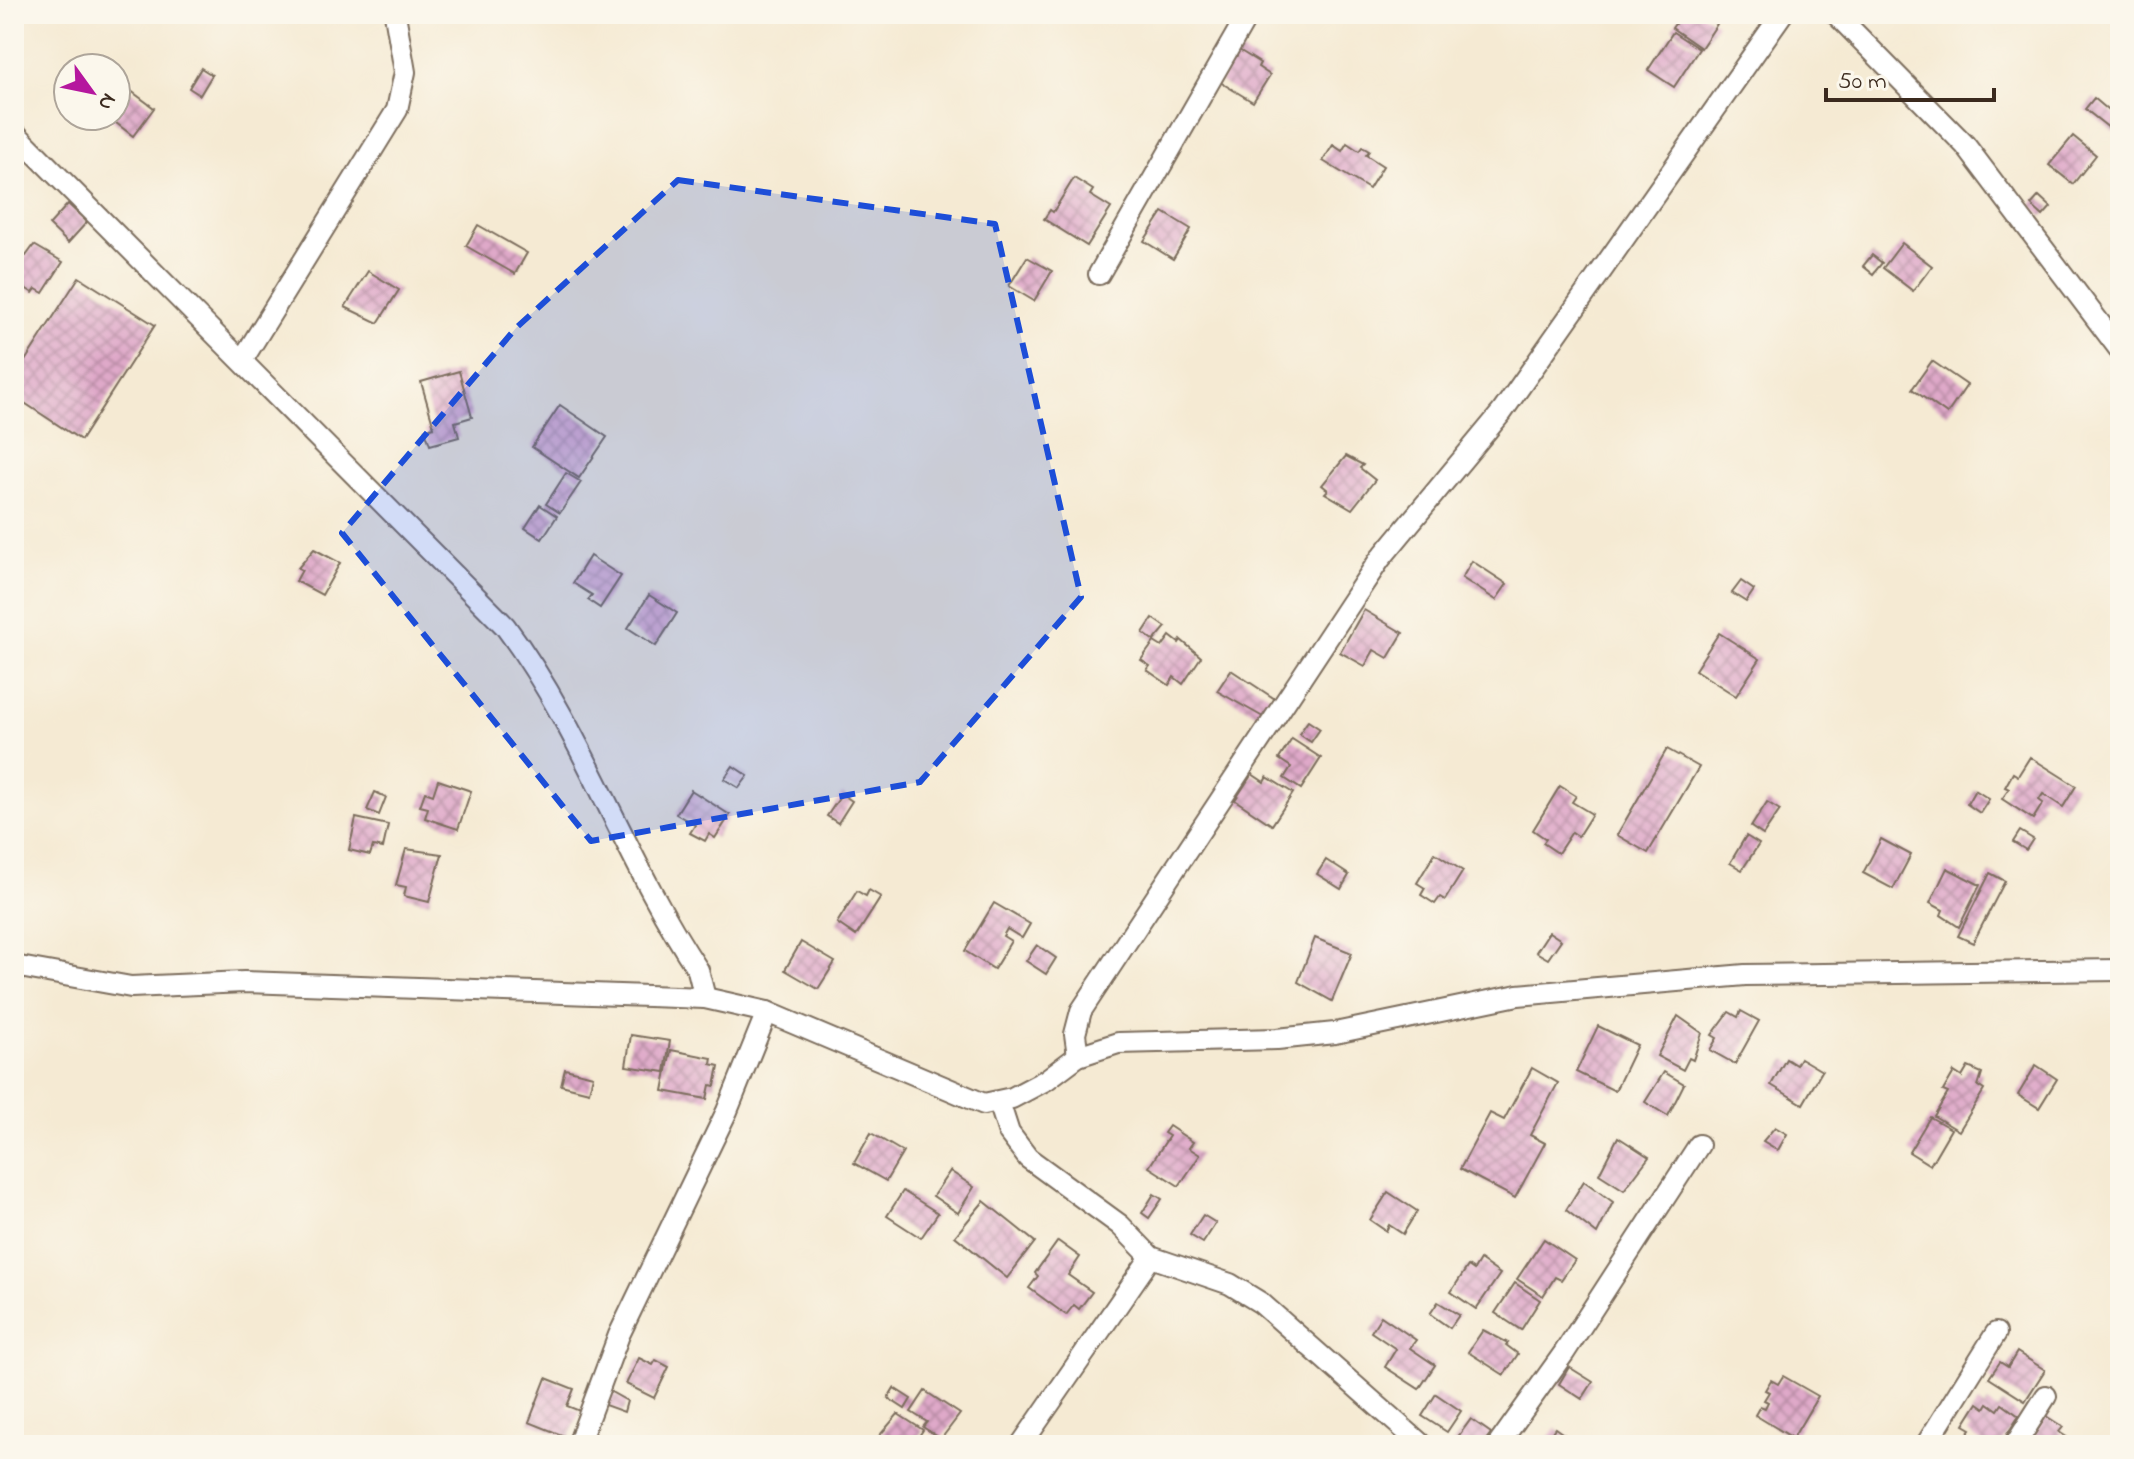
<svg xmlns="http://www.w3.org/2000/svg" width="2134" height="1459" font-family="'Indie Flower',sans-serif">
<style>
.building{fill:url(#building-cross-hatch)}
.lines{fill:none;stroke-linecap:round;stroke-linejoin:round}
.street-casing{stroke:#7c6d5d;stroke-width:24}
.street{stroke:#fff;stroke-width:20}
.marked{fill:#1d4ed8;fill-opacity:0.2;stroke:#1d4ed8;stroke-width:6;stroke-dasharray:16 10;stroke-linejoin:round}
</style>
<defs>
<pattern id="building-cross-hatch" width="8" height="8" patternUnits="userSpaceOnUse" patternTransform="scale(2)"><rect width="8" height="8" fill="#dfa9c9"/><path d="M0 0l8 8M0 8l8-8" fill="none" stroke="#b68aa3"/></pattern>
</defs>
<rect width="100%" height="100%" fill="#fbf7ec"/>
<filter id="ink" filterUnits="userSpaceOnUse"><feTurbulence type="fractalNoise" baseFrequency=".0125" numOctaves="2"/><feDisplacementMap in="SourceGraphic" scale="16" xChannelSelector="R" yChannelSelector="G"/><feConvolveMatrix kernelMatrix="1 2 1 2 8 2 1 2 1" color-interpolation-filters="sRGB"/></filter>
<filter id="wash" filterUnits="userSpaceOnUse"><feTurbulence type="fractalNoise" baseFrequency=".006" numOctaves="4" result="noise"/><feDisplacementMap in="SourceGraphic" scale="32" xChannelSelector="R" yChannelSelector="G"/><feGaussianBlur stdDeviation="1.8" result="paint"/><feColorMatrix in="noise" values="0 0 0 0 0 0 0 0 0 0 0 0 0 0 0 0 0 1.4 0 .05"/><feComposite in="paint" operator="in"/></filter>
<g filter="url(#wash)">
<rect width="100%" height="100%" fill="#f5ead3"/>
<g id="blocks">
<g class="building">
<path d="M1682 14H1703L1717 24 1701 48 1672 28Z"/>
<path d="M1673 32 1699 49 1674 87 1648 70Z"/>
<path d="M1239 50 1260 63 1258 67 1270 75 1253 102 1220 82Z"/>
<path d="M201 68 212 75 200 95 189 88Z"/>
<path d="M123 85 154 108 133 136 107 116H116V94Z"/>
<path d="M2094 98 2120 120 2114 132 2085 109Z"/>
<path d="M2073 136 2096 155 2073 184 2049 165Z"/>
<path d="M1347 143 1359 151 1362 147 1369 151 1366 155 1383 166 1369 189 1323 161 1333 145 1342 151Z"/>
<path d="M1074 178 1093 190 1090 195 1111 208 1087 246 1044 219 1050 210 1053 212Z"/>
<path d="M2039 196 2051 207 2043 216 2031 205Z"/>
<path d="M68 204 87 222 68 243 49 225Z"/>
<path d="M1163 212 1191 229 1173 259 1144 241Z"/>
<path d="M478 225 527 253 515 274 466 246Z"/>
<path d="M1902 243 1932 266 1913 291 1883 268Z"/>
<path d="M34 245 63 262 43 293 36 289 33 293 14 281V264L21 253 26 256Z"/>
<path d="M1872 255 1882 263 1873 274 1863 266Z"/>
<path d="M1027 257 1052 271 1034 301 1009 286Z"/>
<path d="M368 271 399 290 378 323 345 307Z"/>
<path d="M79 277 155 325 81 440 14 396V378Z"/>
<path d="M1932 361 1967 385 1947 414 1912 389Z"/>
<path d="M459 371 472 417 455 422 459 437 430 445 425 430 434 427 421 382Z"/>
<path d="M560 405 607 437 579 478 532 447Z"/>
<path d="M1346 456 1363 465 1360 468 1375 480 1352 509 1325 493 1328 490 1322 485Z"/>
<path d="M566 473 581 482 560 513 546 504Z"/>
<path d="M540 505 557 516 542 539 525 528Z"/>
<path d="M314 549 340 563 322 595 296 581 302 570 298 568Z"/>
<path d="M590 556 621 576 600 608 588 600 592 595 573 583Z"/>
<path d="M1472 561 1507 584 1496 600 1462 578Z"/>
<path d="M1741 581 1754 590 1746 602 1732 593Z"/>
<path d="M649 595 677 613 656 646 628 628Z"/>
<path d="M1364 610 1403 633 1388 658 1374 650 1365 666 1340 652Z"/>
<path d="M1153 618 1166 627 1154 641 1143 633Z"/>
<path d="M1719 633 1760 659 1736 696 1695 670Z"/>
<path d="M1170 636 1179 643 1181 640 1201 657 1183 684 1174 677 1169 685 1147 670 1150 666 1141 660 1154 642 1162 647Z"/>
<path d="M1231 670 1275 699 1263 717 1217 691Z"/>
<path d="M1308 721 1320 729 1311 742 1299 734Z"/>
<path d="M1292 739 1321 758 1301 789 1284 778 1291 767 1279 759Z"/>
<path d="M1667 749 1699 767 1648 853 1617 835Z"/>
<path d="M2030 757 2076 786 2063 807 2043 794 2039 800 2043 803 2033 819 2002 799 2009 789 2005 787 2013 773 2018 776Z"/>
<path d="M733 766 748 776 739 788 724 779Z"/>
<path d="M1252 774 1264 782 1267 777 1293 793 1272 825 1235 800Z"/>
<path d="M438 780 471 791 458 829 425 818 428 808 420 806 425 792 433 795Z"/>
<path d="M1560 786 1576 796 1572 802 1592 814 1578 836 1572 832 1558 853 1543 843 1546 839 1533 830Z"/>
<path d="M691 790 730 815 715 838 709 834 705 841 690 833 695 825 676 814Z"/>
<path d="M1975 790 1989 799 1980 813 1967 804Z"/>
<path d="M375 792 386 797 379 815 367 810Z"/>
<path d="M842 794 852 801 838 823 827 816Z"/>
<path d="M1767 802 1780 810 1763 835 1751 827Z"/>
<path d="M356 818 388 825 383 848 373 846 370 855 349 850Z"/>
<path d="M2020 831 2033 839 2026 850 2013 842Z"/>
<path d="M1746 836 1759 844 1742 870 1730 863Z"/>
<path d="M1881 839 1911 855 1893 889 1863 873Z"/>
<path d="M406 849 442 854 429 902 404 896 406 887 396 885Z"/>
<path d="M1435 853 1463 871 1445 900 1440 897 1435 904 1421 895 1425 888 1417 883Z"/>
<path d="M1326 860 1349 875 1341 889 1317 874Z"/>
<path d="M1947 868 1980 885 1959 927 1941 915 1943 910 1930 903Z"/>
<path d="M1990 873 2005 881 1973 943 1958 936Z"/>
<path d="M869 890 881 897 856 936 837 923 857 891 866 896Z"/>
<path d="M994 903 1030 924 1022 938 1007 929 1003 936 1011 941 994 969 965 951Z"/>
<path d="M1549 932 1561 940 1548 959 1536 952Z"/>
<path d="M1315 938 1352 953 1332 1001 1298 982Z"/>
<path d="M801 942 835 962 818 989 785 970Z"/>
<path d="M1037 945 1056 958 1046 974 1026 961Z"/>
<path d="M1741 1011 1759 1021 1735 1064 1710 1050 1717 1038 1712 1035 1729 1012 1738 1017Z"/>
<path d="M1678 1016 1702 1033 1693 1060 1689 1058 1683 1070 1657 1056Z"/>
<path d="M1598 1026 1637 1045 1615 1091 1576 1072Z"/>
<path d="M631 1035 670 1041 665 1072 626 1066Z"/>
<path d="M671 1050 712 1058 711 1064 719 1066 715 1086 710 1085 707 1099 663 1091Z"/>
<path d="M1800 1058 1822 1071 1803 1104 1771 1085 1786 1059 1796 1065Z"/>
<path d="M2036 1065 2057 1079 2039 1108 2018 1095Z"/>
<path d="M1968 1067 1982 1073 1978 1086 1984 1090 1959 1131 1934 1116 1948 1093 1943 1091 1954 1072 1962 1077Z"/>
<path d="M1532 1068 1558 1083 1530 1135 1545 1143 1515 1198 1460 1169 1490 1113 1504 1120Z"/>
<path d="M565 1069 593 1076 589 1092 561 1085Z"/>
<path d="M1664 1072 1684 1084 1668 1116 1645 1102Z"/>
<path d="M1930 1117 1951 1129 1930 1165 1909 1152Z"/>
<path d="M1169 1126 1193 1142 1189 1148 1200 1155 1179 1186 1149 1167 1169 1136 1164 1133Z"/>
<path d="M1775 1127 1787 1134 1778 1150 1763 1141Z"/>
<path d="M871 1133 903 1152 886 1181 854 1163Z"/>
<path d="M1618 1137 1649 1157 1624 1190 1599 1174Z"/>
<path d="M950 1171 974 1187 958 1213 933 1196Z"/>
<path d="M1584 1181 1613 1202 1597 1234 1566 1210Z"/>
<path d="M903 1191 938 1213 921 1238 887 1216Z"/>
<path d="M1388 1192 1417 1211 1403 1234 1389 1225 1386 1231 1370 1220Z"/>
<path d="M1154 1194 1162 1199 1149 1218 1142 1213Z"/>
<path d="M984 1201 1035 1242 1007 1278 955 1236Z"/>
<path d="M1203 1215 1216 1223 1203 1243 1190 1235Z"/>
<path d="M1544 1239 1575 1260 1561 1280 1555 1277 1543 1296 1517 1279Z"/>
<path d="M1058 1241 1080 1257 1068 1275 1092 1292 1079 1309 1074 1305 1066 1315 1029 1288 1038 1276 1035 1273Z"/>
<path d="M1480 1260 1500 1274 1476 1309 1451 1292 1468 1266 1474 1270Z"/>
<path d="M1515 1283 1540 1300 1521 1330 1495 1313Z"/>
<path d="M1438 1302 1459 1315 1450 1328 1430 1314Z"/>
<path d="M1381 1316 1416 1340 1410 1348 1435 1365 1419 1389 1385 1367 1396 1349 1371 1332Z"/>
<path d="M1483 1330 1508 1343 1506 1345 1518 1354 1504 1375 1468 1352Z"/>
<path d="M2017 1352 2045 1370 2025 1401 1989 1378 2000 1362 2008 1367Z"/>
<path d="M639 1358 653 1365 656 1360 669 1367 654 1398 626 1384Z"/>
<path d="M1569 1367 1593 1382 1582 1399 1559 1384Z"/>
<path d="M1783 1376 1818 1396 1793 1438 1755 1415 1760 1406 1765 1408 1768 1402 1764 1400 1769 1392 1765 1390 1771 1380 1778 1384Z"/>
<path d="M546 1378 574 1389 567 1406 580 1411 569 1438 529 1422Z"/>
<path d="M604 1388 627 1401 624 1412 599 1403Z"/>
<path d="M894 1388 911 1399 905 1409 888 1398Z"/>
<path d="M925 1391 960 1414 941 1439 923 1427 927 1422 911 1412Z"/>
<path d="M1436 1394 1461 1411 1447 1432 1422 1416Z"/>
<path d="M1978 1403 1985 1408 1988 1403 1998 1410 2002 1404 2019 1416 2000 1445H1986L1968 1433 1971 1429 1964 1425Z"/>
<path d="M898 1414 923 1430 913 1445 874 1442Z"/>
<path d="M2046 1416 2063 1427 2059 1432 2071 1440 2068 1445H2028Z"/>
<path d="M1471 1419 1491 1433 1482 1445H1452Z"/>
<path d="M1555 1428 1579 1445H1543Z"/>
</g>
</g>
</g>
<g filter="url(#ink)">
<use href="#blocks" fill-opacity="0" stroke="#7c6d5d" stroke-width="2"/>
<g class="lines">
<g class="street-casing">
<g id="street">
<path d="M1836 14 1965 145 2120 350"/>
<path d="M14 132 505 626C584 732 625 861 698 970L705 998"/>
<path d="M1099 274 1248 14"/>
<path d="M243 359 397 110 405 72 395 14"/>
<path d="M14 966 131 987 244 982 705 998 767 1012 984 1104 1012 1098 1046 1080 1078 1056 1118 1043 1277 1039 1335 1033 1518 995 1745 975 2120 970"/>
<path d="M1078 1056 1075 1034 1081 1011 1348 607 1380 559 1502 412 1782 14"/>
<path d="M999 1102 1009 1133 1028 1158 1120 1225 1151 1257 1230 1284 1261 1303 1422 1445"/>
<path d="M578 1445 619 1335 727 1111 767 1012"/>
<path d="M1021 1445 1151 1257"/>
<path d="M1498 1445 1564 1353 1699 1145"/>
<path d="M1926 1445 1996 1333"/>
<path d="M2015 1445 2046 1396"/>
</g>
</g>
<use href="#street" class="street"/>
</g>
</g>
<path class="marked" d="M678 180 995 224 1081 597 920 782 591 841 342 533 516 328Z"/>
<rect width="2134" height="1459" fill="none" stroke="#fbf7ec" stroke-width="48"/>
<g transform="translate(92 92) rotate(123)"><circle r="38" fill="#fbf7ec" stroke="#aea59a" stroke-width="2"/>
<path d="M0-6L14 30L0 20L-14 30Z" fill="#b5179e"/>
<text y="-12" font-size="22" font-weight="bold" text-anchor="middle" fill="#3b2a1e">N</text>
</g>
<path d="M1826 88v12h168v-12" fill="none" stroke="#3b2a1e" stroke-width="4"/>
<text x="1838" y="88" font-size="24" fill="#3b2a1e" stroke="#fbf7ec" stroke-width="6" paint-order="stroke">50 m</text>
</svg>
